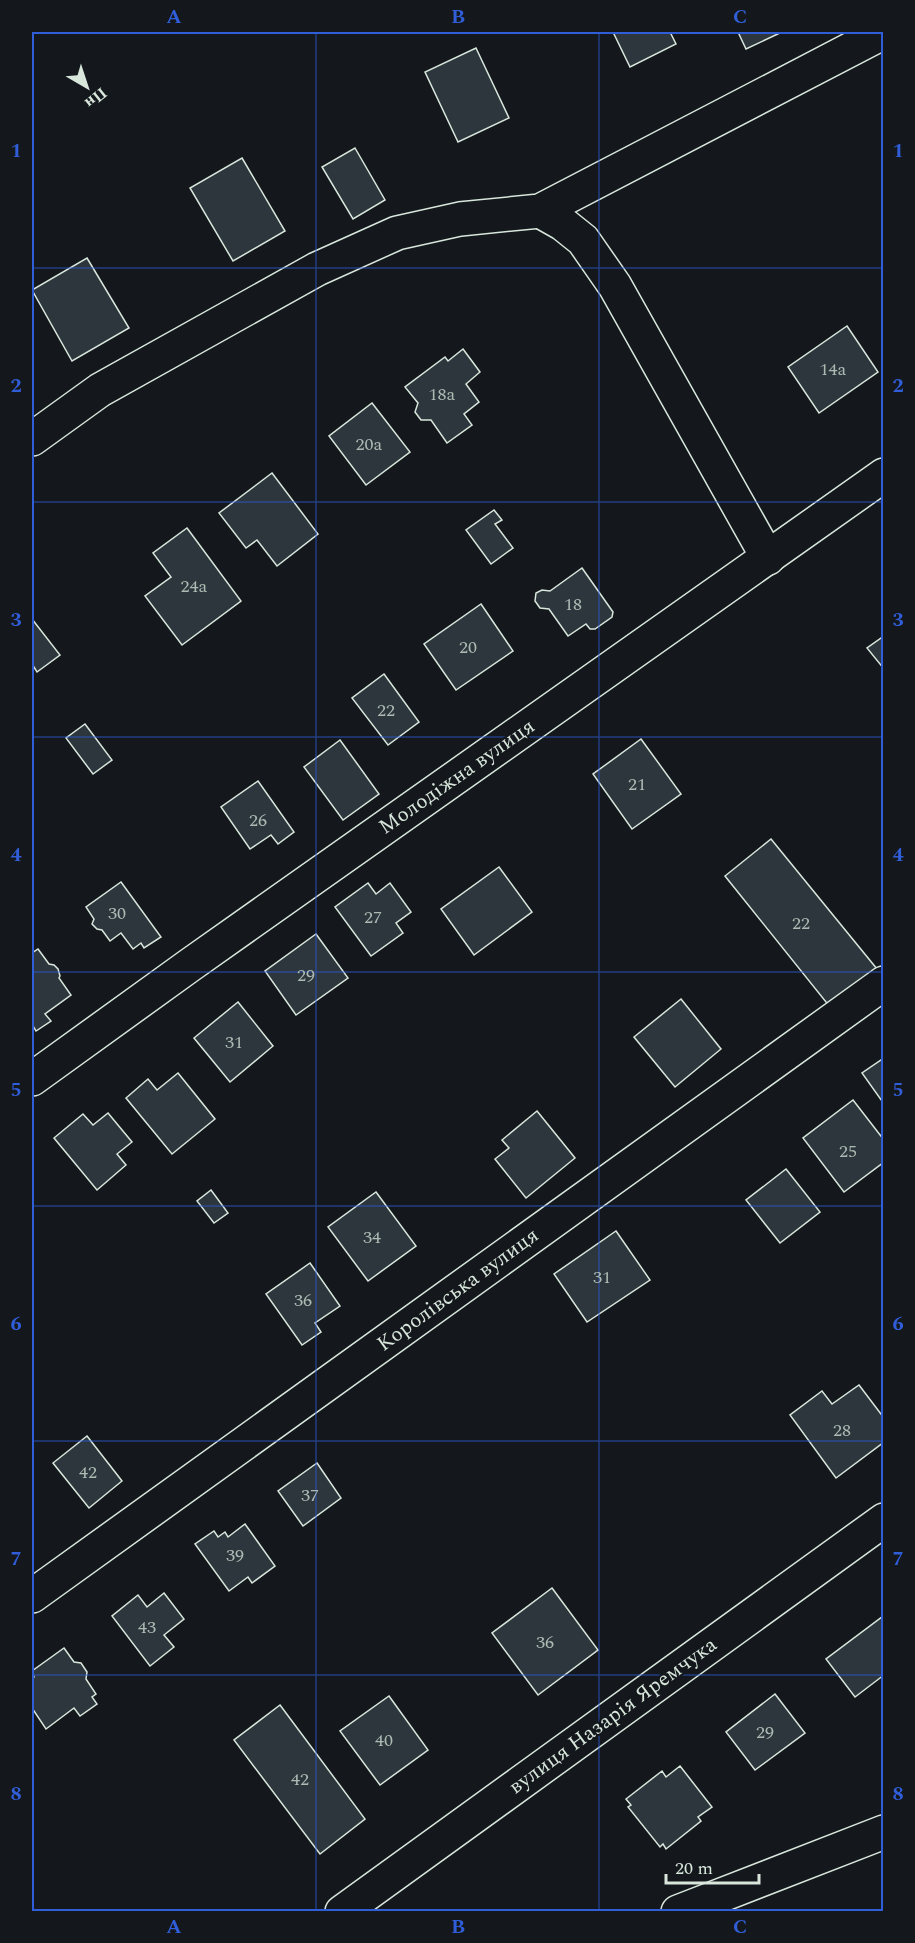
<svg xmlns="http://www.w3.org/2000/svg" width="915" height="1943" font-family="Spectral,serif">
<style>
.building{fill:#2c363c;stroke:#d8e6dc;stroke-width:1.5}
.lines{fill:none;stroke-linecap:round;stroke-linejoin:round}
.minor-casing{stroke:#d8e6dc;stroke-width:36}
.minor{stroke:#14181c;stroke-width:33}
.grid{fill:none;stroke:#305dd8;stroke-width:1.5;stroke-opacity:0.55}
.labels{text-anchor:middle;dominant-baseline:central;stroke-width:4.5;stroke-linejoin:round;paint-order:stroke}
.number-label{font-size:18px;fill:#adbab4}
.street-label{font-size:21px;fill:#d8e6dc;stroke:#14181c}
.neatline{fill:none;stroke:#305dd8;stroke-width:2}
.grid-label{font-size:20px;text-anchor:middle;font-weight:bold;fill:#305dd8}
</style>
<rect width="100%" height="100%" fill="#14181c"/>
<g class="building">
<path d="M613 32H670L676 44 630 67Z"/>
<path d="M738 32H782L746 49Z"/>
<path d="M476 48 509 118 458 142 425 72Z"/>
<path d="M355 148 385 200 353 219 322 167Z"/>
<path d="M242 158 285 231 233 261 190 188Z"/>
<path d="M87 258 129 328 72 361 32 290Z"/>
<path d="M847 326 878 372 819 413 788 367Z"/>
<path d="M463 349 480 372 466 384 479 402 464 414 472 425 447 443 431 420H421L415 412 418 403 405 387 445 357 448 361Z"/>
<path d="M372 403 410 452 366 485 329 436Z"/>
<path d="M272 473 318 534 277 566 257 540 246 548 219 513Z"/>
<path d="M494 510 502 520 495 524 513 548 491 564 466 530Z"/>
<path d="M187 528 241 601 182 645 145 596 171 577 153 553Z"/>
<path d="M582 568 613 612 612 617 595 629H590L586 624 568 636 549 609 540 608 535 601 536 593 542 590 550 591Z"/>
<path d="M481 604 513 651 456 690 424 644Z"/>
<path d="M32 619 60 655 37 672 32 664Z"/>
<path d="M884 636V669L867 648Z"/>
<path d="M384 674 419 722 388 745 352 698Z"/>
<path d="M85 724 112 760 93 774 66 738Z"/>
<path d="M641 739 681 794 632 829 593 774Z"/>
<path d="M340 740 379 794 343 820 304 767Z"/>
<path d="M258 781 294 832 278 844 271 835 250 849 221 807Z"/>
<path d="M771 839 877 969 830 1007 725 876Z"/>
<path d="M499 867 532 912 474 955 441 909Z"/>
<path d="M121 882 161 937 144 948 141 943 133 949 121 933 110 941 102 930 97 929 92 924 94 919 86 907Z"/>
<path d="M368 883 376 894 390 883 411 912 396 923 403 933 371 956 335 907Z"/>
<path d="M316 934 348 978 296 1015 265 971Z"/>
<path d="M38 949 49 964 54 965 58 969 60 976 59 978 71 995 45 1014 51 1021 36 1031 32 1024V953Z"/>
<path d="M681 999 721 1049 675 1087 634 1037Z"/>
<path d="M238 1002 273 1046 230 1082 194 1038Z"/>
<path d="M884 1058V1104L862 1073Z"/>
<path d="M178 1073 215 1119 172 1154 126 1098 148 1079 157 1090Z"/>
<path d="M853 1100 884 1140V1162L844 1192 803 1138Z"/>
<path d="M537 1111 575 1158 526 1198 495 1159 509 1148 502 1140Z"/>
<path d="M108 1113 132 1142 117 1154 126 1165 97 1190 54 1138 83 1114 93 1125Z"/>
<path d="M786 1169 820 1212 780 1243 746 1200Z"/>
<path d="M211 1190 228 1213 214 1223 197 1201Z"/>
<path d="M376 1192 416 1246 368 1281 328 1227Z"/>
<path d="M616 1231 650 1280 587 1322 554 1274Z"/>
<path d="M310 1263 340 1306 315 1323 321 1332 302 1345 266 1294Z"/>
<path d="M859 1385 884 1418V1442L836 1478 790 1415 822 1391 832 1404Z"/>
<path d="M87 1436 122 1481 89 1508 53 1463Z"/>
<path d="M317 1463 341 1498 303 1526 278 1491Z"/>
<path d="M245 1524 275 1566 252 1583 248 1577 229 1591 195 1544 214 1531 218 1537 225 1532 228 1537Z"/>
<path d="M552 1588 598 1650 538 1695 492 1633Z"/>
<path d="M164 1593 184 1619 164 1635 174 1647 150 1666 112 1616 138 1595 147 1607Z"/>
<path d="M882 1617 884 1618V1675L855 1697 826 1659Z"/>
<path d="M64 1648 74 1662 81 1663 87 1672 86 1679 96 1694 92 1697 97 1704 80 1716 74 1708 46 1729 32 1708V1679L34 1677 32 1671Z"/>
<path d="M775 1694 805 1733 755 1770 726 1732Z"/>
<path d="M389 1696 428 1750 380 1785 340 1731Z"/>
<path d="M280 1705 365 1819 320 1854 234 1740Z"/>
<path d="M680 1766 712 1807 698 1817 701 1821 666 1849 663 1844 660 1847 628 1807 631 1805 626 1799 662 1771 666 1777Z"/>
</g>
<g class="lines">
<g class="minor-casing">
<g id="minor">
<path d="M540 211 563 224 583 240 615 286 768 558"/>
<path d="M32 439 100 390 317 269 397 233 460 219 540 211 884 32"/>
<path d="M32 1079 190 965 884 475"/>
<path d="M32 1596 884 983"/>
<path d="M342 1912 884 1520"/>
<path d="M678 1912 884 1832"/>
</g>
</g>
<use href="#minor" class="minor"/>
</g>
<path class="grid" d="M316 32V1912M599 32V1912M32 268H884M32 502H884M32 737H884M32 972H884M32 1206H884M32 1441H884M32 1675H884"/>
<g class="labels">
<g class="number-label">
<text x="833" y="369">14а</text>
<text x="442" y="394">18а</text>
<text x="369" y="444">20а</text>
<text x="194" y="586">24а</text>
<text x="573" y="604">18</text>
<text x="468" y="647">20</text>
<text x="386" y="710">22</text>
<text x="637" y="784">21</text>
<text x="258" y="820">26</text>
<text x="117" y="913">30</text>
<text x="373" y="917">27</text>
<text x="801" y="923">22</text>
<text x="306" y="975">29</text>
<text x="234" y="1042">31</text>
<text x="848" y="1151">25</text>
<text x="372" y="1237">34</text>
<text x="602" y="1277">31</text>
<text x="303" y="1300">36</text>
<text x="842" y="1430">28</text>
<text x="88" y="1472">42</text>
<text x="310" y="1495">37</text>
<text x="235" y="1555">39</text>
<text x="147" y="1627">43</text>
<text x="545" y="1642">36</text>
<text x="765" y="1732">29</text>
<text x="384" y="1740">40</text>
<text x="300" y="1779">42</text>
</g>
<g class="street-label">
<text transform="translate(457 777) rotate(-35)">Молодіжна вулиця</text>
<text transform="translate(458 1290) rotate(-36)">Королівська вулиця</text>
<text transform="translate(613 1716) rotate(-36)">вулиця Назарія Яремчука</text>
</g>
</g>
<rect width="915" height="1943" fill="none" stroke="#14181c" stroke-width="66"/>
<g transform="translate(87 87) rotate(141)" stroke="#14181c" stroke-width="4.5" paint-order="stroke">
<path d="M0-4.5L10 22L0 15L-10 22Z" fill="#d8e6dc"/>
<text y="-9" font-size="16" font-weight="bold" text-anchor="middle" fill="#d8e6dc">Пн</text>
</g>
<path d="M666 1874v9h93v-9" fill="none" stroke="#d8e6dc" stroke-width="3"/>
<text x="675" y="1874" font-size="18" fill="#d8e6dc" stroke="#14181c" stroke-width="4.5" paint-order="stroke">20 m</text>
<rect x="33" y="33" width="849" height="1877" class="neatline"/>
<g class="grid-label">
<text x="174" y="23">A</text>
<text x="458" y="23">B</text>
<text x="740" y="23">C</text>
<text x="16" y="157">1</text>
<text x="898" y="157">1</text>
<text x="16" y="392">2</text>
<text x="898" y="392">2</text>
<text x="16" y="626">3</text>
<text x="898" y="626">3</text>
<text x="16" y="861">4</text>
<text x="898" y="861">4</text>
<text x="16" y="1096">5</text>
<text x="898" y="1096">5</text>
<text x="16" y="1330">6</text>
<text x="898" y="1330">6</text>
<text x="16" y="1565">7</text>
<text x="898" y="1565">7</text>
<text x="16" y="1800">8</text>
<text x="898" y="1800">8</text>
<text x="174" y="1933">A</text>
<text x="458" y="1933">B</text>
<text x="740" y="1933">C</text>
</g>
</svg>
